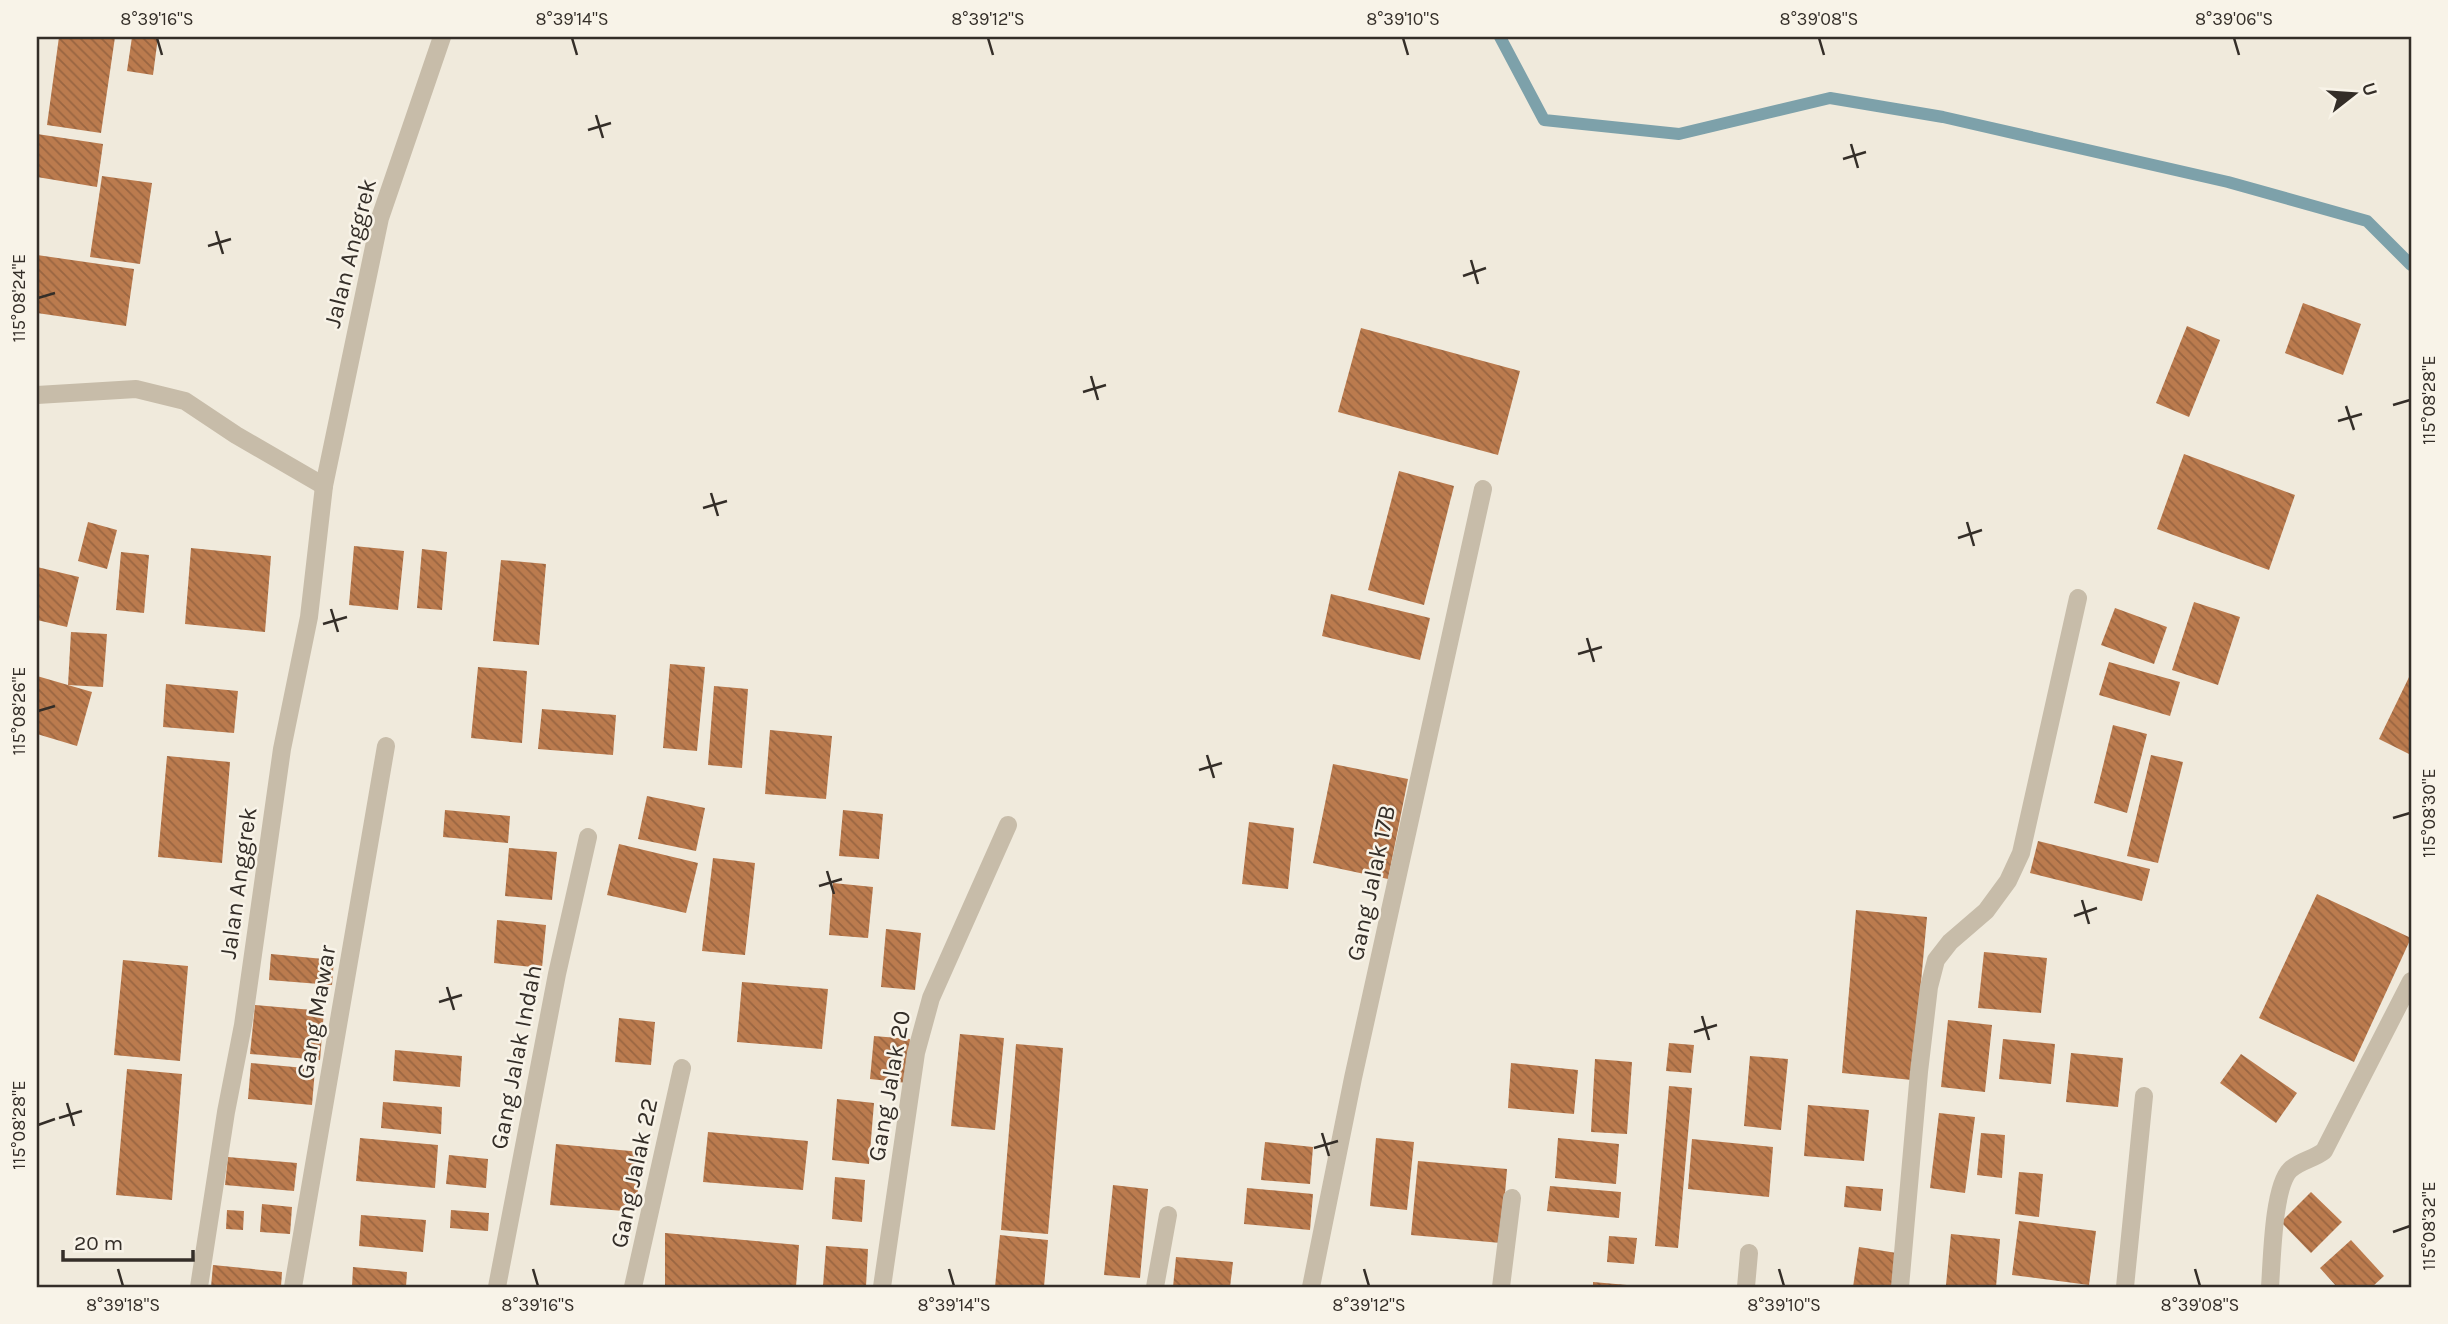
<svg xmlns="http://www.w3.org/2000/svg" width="2448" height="1324" font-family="Karla,sans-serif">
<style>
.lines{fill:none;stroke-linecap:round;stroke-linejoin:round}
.stream{stroke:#7da1aa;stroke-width:12}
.building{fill:url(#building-back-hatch)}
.minor{stroke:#c7bca9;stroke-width:18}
.ticks{fill:none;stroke:#342e28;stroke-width:2.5}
.labels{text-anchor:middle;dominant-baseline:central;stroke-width:5;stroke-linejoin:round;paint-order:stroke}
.street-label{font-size:24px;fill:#342e28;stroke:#f8f3e8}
.neatline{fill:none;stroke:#342e28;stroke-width:2.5}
.ticks-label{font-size:18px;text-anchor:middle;fill:#342e28}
</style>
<defs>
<pattern id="building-back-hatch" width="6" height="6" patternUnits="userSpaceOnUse" patternTransform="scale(1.75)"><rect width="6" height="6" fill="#bb7b4e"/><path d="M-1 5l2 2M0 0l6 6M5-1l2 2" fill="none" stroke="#996541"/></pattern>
</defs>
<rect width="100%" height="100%" fill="#f0eadc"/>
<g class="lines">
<path class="stream" d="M1500 37 1544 120 1679 134 1830 98 1943 117 2228 182 2367 221 2411 265"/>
</g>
<g class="building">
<path d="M59 37H115L101 133 47 125Z"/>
<path d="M132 37H158L153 75 127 71Z"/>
<path d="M37 134 103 144 97 187 37 177Z"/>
<path d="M102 176 152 183 140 264 90 257Z"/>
<path d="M37 255 134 269 126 326 37 313Z"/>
<path d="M2303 303 2361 324 2343 375 2285 353Z"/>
<path d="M2187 326 2220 340 2189 417 2156 403Z"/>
<path d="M1361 328 1520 371 1498 455 1338 412Z"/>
<path d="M2184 454 2295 495 2269 570 2157 529Z"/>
<path d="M1399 471 1454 486 1424 605 1368 590Z"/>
<path d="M88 522 117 530 107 569 78 561Z"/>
<path d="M354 546 404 551 398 610 349 605Z"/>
<path d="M191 548 271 556 265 632 185 624Z"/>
<path d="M422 549 447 552 442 610 417 608Z"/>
<path d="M121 552 149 555 144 613 116 610Z"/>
<path d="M501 560 546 564 539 645 493 641Z"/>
<path d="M37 567 79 577 67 627 37 620Z"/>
<path d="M1331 594 1430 618 1420 660 1322 636Z"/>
<path d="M2194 602 2240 617 2218 685 2172 670Z"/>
<path d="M2115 608 2167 627 2154 664 2101 645Z"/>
<path d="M71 632 107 634 103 687 68 685Z"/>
<path d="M2109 662 2180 682 2170 716 2099 695Z"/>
<path d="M670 664 705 667 697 751 663 748Z"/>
<path d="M478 667 527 671 522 743 471 738Z"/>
<path d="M2411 673V755L2379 739Z"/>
<path d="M37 676 92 692 77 746 37 734Z"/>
<path d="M166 684 238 691 234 733 163 727Z"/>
<path d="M714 686 748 689 742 768 708 765Z"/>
<path d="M542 709 616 715 613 755 538 749Z"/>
<path d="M2113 725 2147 734 2127 813 2094 803Z"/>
<path d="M770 730 832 736 826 799 765 794Z"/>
<path d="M2151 755 2183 762 2158 863 2127 856Z"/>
<path d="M167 756 230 762 222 863 158 857Z"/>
<path d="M1333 764 1408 779 1388 879 1313 863Z"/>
<path d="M647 796 705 808 696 851 638 839Z"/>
<path d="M445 810 510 816 508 843 443 837Z"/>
<path d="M843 810 883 814 879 859 839 856Z"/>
<path d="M1249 822 1294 828 1288 889 1242 884Z"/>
<path d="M2038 841 2150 869 2142 901 2030 873Z"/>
<path d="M619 844 698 863 686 913 607 895Z"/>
<path d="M509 848 557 852 552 900 505 896Z"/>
<path d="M713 858 755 863 745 955 702 951Z"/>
<path d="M833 883 873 887 868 938 829 935Z"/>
<path d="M2317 894 2411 938 2354 1062 2259 1018Z"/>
<path d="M1856 910 1927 917 1912 1080 1842 1073Z"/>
<path d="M497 920 546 925 542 968 494 963Z"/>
<path d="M886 929 921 933 915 990 881 987Z"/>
<path d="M1984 952 2047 958 2041 1013 1978 1008Z"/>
<path d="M271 954 334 960 332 985 269 980Z"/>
<path d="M123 960 188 966 180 1061 114 1055Z"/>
<path d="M742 982 828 989 822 1049 737 1042Z"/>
<path d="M255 1005 324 1011 320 1060 250 1054Z"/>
<path d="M619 1018 655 1022 651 1065 615 1062Z"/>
<path d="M1948 1020 1992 1025 1985 1092 1941 1087Z"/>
<path d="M960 1034 1004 1038 995 1130 951 1126Z"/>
<path d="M874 1036 910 1039 907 1083 870 1079Z"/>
<path d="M2003 1039 2055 1044 2051 1084 1999 1079Z"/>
<path d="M1669 1043 1694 1045 1691 1073 1666 1071Z"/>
<path d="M1016 1044 1063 1048 1048 1234 1001 1230Z"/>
<path d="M395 1050 462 1056 460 1087 393 1081Z"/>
<path d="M2071 1053 2123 1058 2118 1107 2066 1102Z"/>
<path d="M2241 1054 2297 1093 2276 1123 2220 1083Z"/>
<path d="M1750 1056 1788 1059 1781 1130 1744 1126Z"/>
<path d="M1595 1059 1632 1062 1627 1134 1591 1132Z"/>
<path d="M251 1063 315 1069 312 1105 248 1099Z"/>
<path d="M1511 1063 1578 1070 1574 1114 1508 1108Z"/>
<path d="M127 1069 182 1074 172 1200 116 1195Z"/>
<path d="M1669 1086 1692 1088 1678 1248 1655 1246Z"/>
<path d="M837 1099 874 1103 869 1164 832 1160Z"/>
<path d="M383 1102 442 1107 441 1134 381 1128Z"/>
<path d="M1808 1105 1869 1110 1864 1161 1804 1156Z"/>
<path d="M1939 1113 1975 1117 1965 1193 1930 1188Z"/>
<path d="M708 1132 808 1141 803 1190 703 1182Z"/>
<path d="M1981 1133 2005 1135 2002 1178 1977 1175Z"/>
<path d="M360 1138 438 1145 435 1188 356 1181Z"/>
<path d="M1376 1138 1414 1142 1407 1210 1370 1206Z"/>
<path d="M1558 1138 1619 1144 1616 1184 1555 1178Z"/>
<path d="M1692 1139 1773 1147 1769 1197 1688 1189Z"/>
<path d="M1265 1142 1313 1147 1310 1184 1261 1180Z"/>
<path d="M556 1144 641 1152 636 1212 550 1205Z"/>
<path d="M449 1155 488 1159 486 1188 446 1184Z"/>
<path d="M228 1157 297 1163 294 1191 225 1185Z"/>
<path d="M1418 1161 1507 1169 1501 1243 1411 1235Z"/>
<path d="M2019 1172 2043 1174 2039 1217 2015 1214Z"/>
<path d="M835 1177 865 1180 862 1222 832 1219Z"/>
<path d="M1113 1185 1148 1189 1140 1278 1104 1275Z"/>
<path d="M1550 1186 1621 1192 1619 1218 1547 1211Z"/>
<path d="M1846 1186 1883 1189 1881 1211 1844 1207Z"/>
<path d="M1247 1188 1313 1194 1310 1230 1244 1224Z"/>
<path d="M2311 1192 2342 1222 2311 1253 2281 1222Z"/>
<path d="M262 1204 292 1207 290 1234 260 1232Z"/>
<path d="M227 1210 244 1211 243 1230 226 1229Z"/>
<path d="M451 1210 489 1213 488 1231 450 1228Z"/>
<path d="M361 1215 426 1220 423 1252 359 1246Z"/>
<path d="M2019 1221 2096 1231 2089 1285 2012 1275Z"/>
<path d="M665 1233 799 1245 796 1287H665Z"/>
<path d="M1951 1234 2000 1239 1996 1287 1946 1285Z"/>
<path d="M1000 1235 1048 1240 1044 1287H995Z"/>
<path d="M1609 1236 1637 1238 1634 1264 1607 1262Z"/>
<path d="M2351 1240 2384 1276 2372 1287H2337L2320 1268Z"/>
<path d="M826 1246 868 1249 866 1287 823 1286Z"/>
<path d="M1859 1247 1903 1254 1898 1287H1853Z"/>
<path d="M1176 1257 1233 1262 1230 1287H1173Z"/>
<path d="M213 1265 282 1272 281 1287H211Z"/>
<path d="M353 1267 407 1272 406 1287H352Z"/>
<path d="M1593 1282 1627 1285V1287H1593Z"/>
</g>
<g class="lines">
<g class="minor">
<path d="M37 395 136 389 185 401 236 435 324 486"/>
<path d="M199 1287 226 1112 243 1025 282 749 309 617 324 486 380 218 442 37"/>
<path d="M293 1287 386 746"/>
<path d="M497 1287 557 974 588 837"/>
<path d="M633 1287 682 1068"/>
<path d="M882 1287 916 1053 931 998 1008 825"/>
<path d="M1155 1287 1168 1215"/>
<path d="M1311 1287 1353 1078 1483 489"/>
<path d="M1501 1287 1512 1198"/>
<path d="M1746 1287 1749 1253"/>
<path d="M1900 1287 1919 1072 1929 987 1936 960 1950 942 1986 911 2008 881 2021 853 2078 598"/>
<path d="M2125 1287 2144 1096"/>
<path d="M2270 1287C2272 1261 2273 1187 2290 1170 2299 1161 2314 1159 2324 1151L2411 981"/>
</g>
</g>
<path class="ticks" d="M157 38 162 55M572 38 577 55M988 38 993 55M1403 38 1408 55M1819 38 1824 55M2234 38 2239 55M596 115 603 138M588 130 611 123M1851 144 1858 168M1843 159 1866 152M216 231 223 254M208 246 231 239M1471 260 1478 284M1463 276 1486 268M38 298 55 293M1091 376 1098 400M1083 392 1106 385M2393 405 2410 400M2346 406 2354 430M2338 421 2362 414M711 493 718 516M703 508 727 501M1967 522 1974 546M1958 538 1982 530M331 609 338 632M323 624 347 617M1587 638 1594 662M1578 654 1602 647M38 711 55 706M1207 755 1214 778M1199 770 1222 763M2393 818 2410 813M827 871 834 894M819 886 842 879M2082 900 2089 924M2074 916 2097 908M447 987 454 1010M439 1002 462 995M1702 1016 1709 1040M1694 1032 1717 1025M67 1103 74 1126M59 1118 82 1111M38 1125 55 1119M1322 1133 1329 1156M1314 1148 1338 1141M2393 1232 2410 1226M118 1269 123 1286M533 1269 538 1286M949 1269 954 1286M1364 1269 1369 1286M1779 1269 1784 1286M2195 1269 2200 1286"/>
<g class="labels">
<g class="street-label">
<text transform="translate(350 253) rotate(-76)">Jalan Anggrek</text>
<text transform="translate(238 883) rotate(-82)">Jalan Anggrek</text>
<text transform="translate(1371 883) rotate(-78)">Gang Jalak 17B</text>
<text transform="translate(316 1012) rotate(-80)">Gang Mawar</text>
<text transform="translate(516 1057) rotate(-79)">Gang Jalak Indah</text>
<text transform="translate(889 1086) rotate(-80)">Gang Jalak 20</text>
<text transform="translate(634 1173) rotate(-78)">Gang Jalak 22</text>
</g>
</g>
<rect width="2448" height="1324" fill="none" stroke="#f8f3e8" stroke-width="77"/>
<g transform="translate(2354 94) rotate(73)" stroke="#f8f3e8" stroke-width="5" paint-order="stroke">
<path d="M0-5L12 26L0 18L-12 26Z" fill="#342e28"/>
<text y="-10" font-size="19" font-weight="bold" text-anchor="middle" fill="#342e28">U</text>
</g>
<path d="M63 1250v10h130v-10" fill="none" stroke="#342e28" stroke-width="3.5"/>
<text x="74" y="1250" font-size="21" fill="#342e28" stroke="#f8f3e8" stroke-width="5" paint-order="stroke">20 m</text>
<rect x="38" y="38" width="2372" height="1248" class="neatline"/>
<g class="ticks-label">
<text x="157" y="25">8°39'16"S</text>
<text x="572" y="25">8°39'14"S</text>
<text x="988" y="25">8°39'12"S</text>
<text x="1403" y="25">8°39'10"S</text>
<text x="1819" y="25">8°39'08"S</text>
<text x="2234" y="25">8°39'06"S</text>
<text transform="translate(19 298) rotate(-90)" y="6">115°08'24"E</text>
<text transform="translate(2429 400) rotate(-90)" y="6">115°08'28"E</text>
<text transform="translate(19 711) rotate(-90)" y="6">115°08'26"E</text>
<text transform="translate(2429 813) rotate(-90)" y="6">115°08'30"E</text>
<text transform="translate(19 1125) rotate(-90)" y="6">115°08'28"E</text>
<text transform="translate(2429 1226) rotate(-90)" y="6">115°08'32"E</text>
<text x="123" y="1311">8°39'18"S</text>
<text x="538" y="1311">8°39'16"S</text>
<text x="954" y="1311">8°39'14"S</text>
<text x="1369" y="1311">8°39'12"S</text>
<text x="1784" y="1311">8°39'10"S</text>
<text x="2200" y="1311">8°39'08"S</text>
</g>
</svg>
